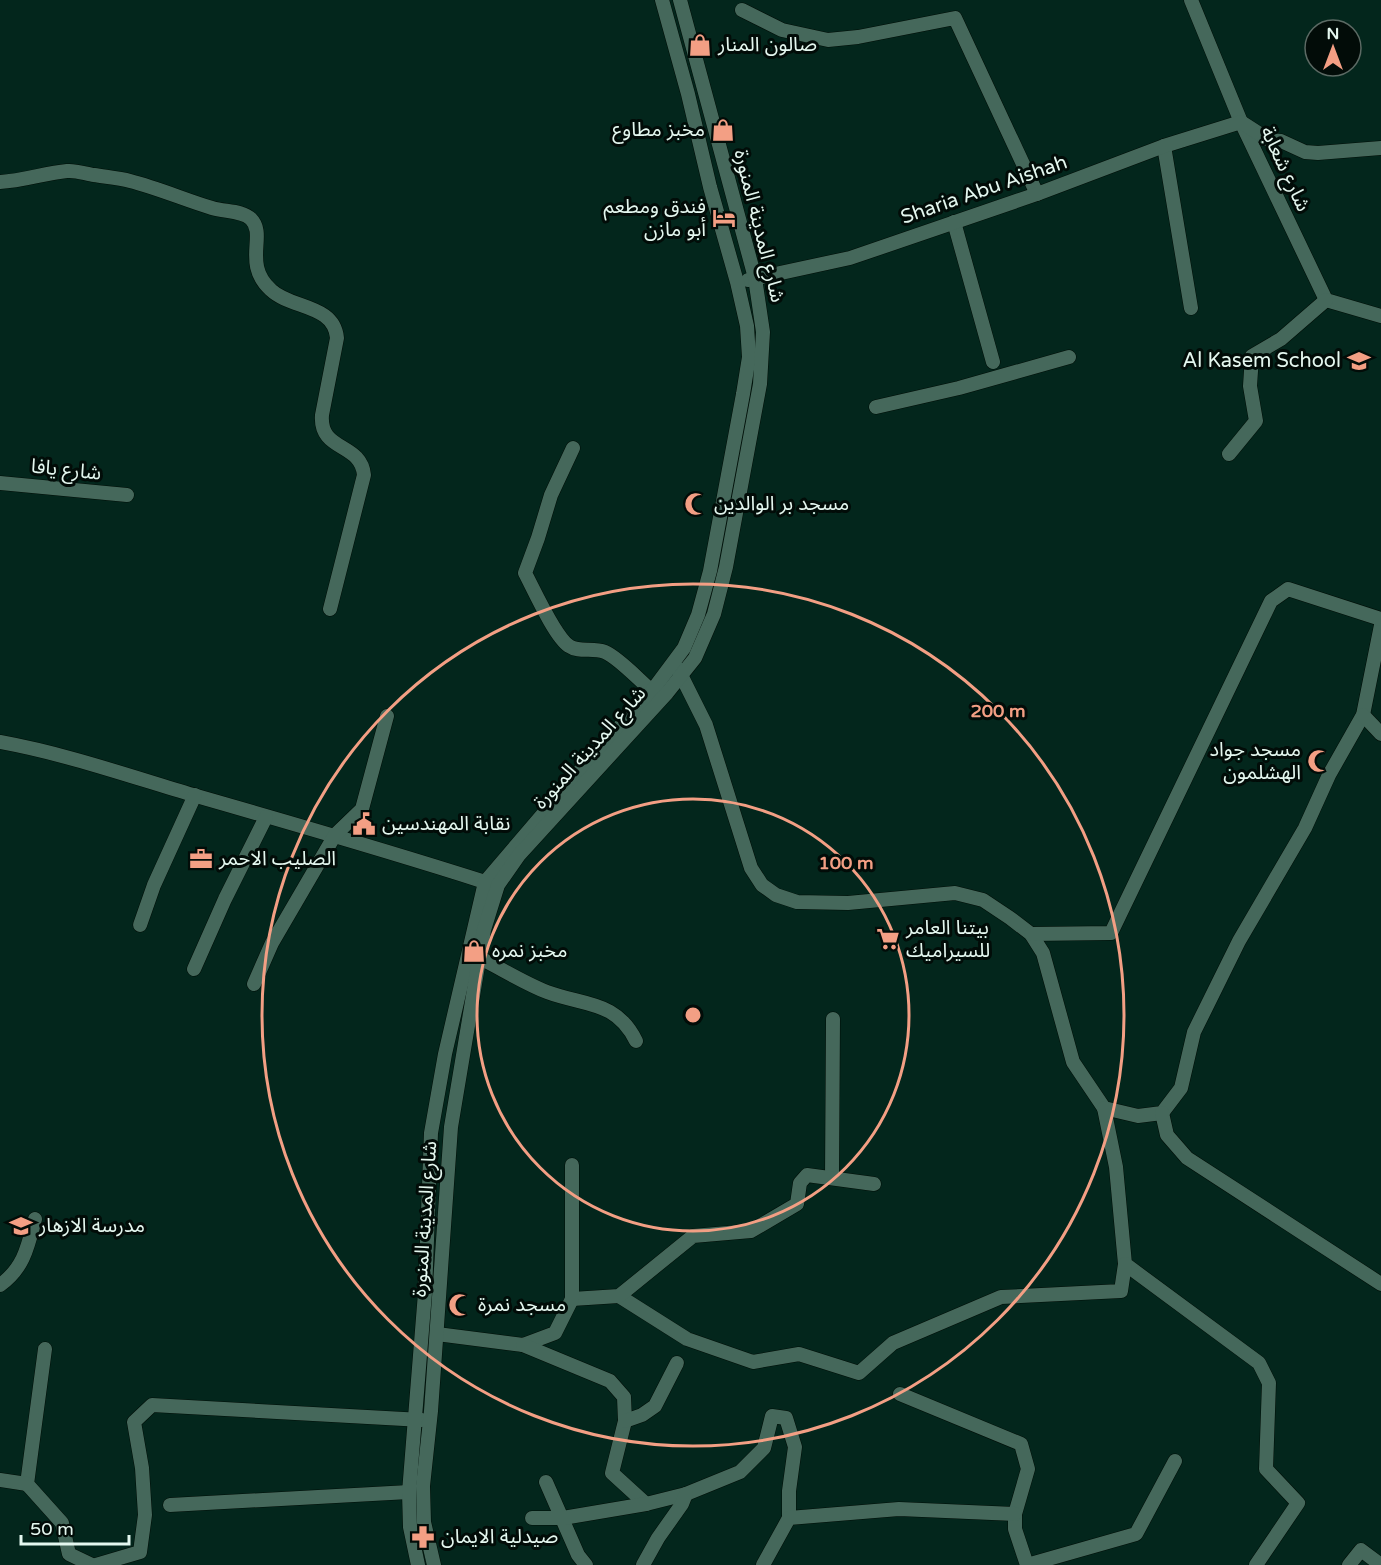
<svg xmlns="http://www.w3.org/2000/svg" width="1381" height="1565" font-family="'Varela Round','Noto Sans Arabic',sans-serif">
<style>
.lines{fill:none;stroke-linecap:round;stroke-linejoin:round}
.minor-casing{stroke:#000e07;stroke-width:15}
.minor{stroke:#45685b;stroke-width:14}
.ring{fill:none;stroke:#f39f84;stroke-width:3}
.labels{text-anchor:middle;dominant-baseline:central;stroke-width:6;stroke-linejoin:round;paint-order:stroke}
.poi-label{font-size:20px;fill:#e4f7ef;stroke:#020c08;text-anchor:start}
.street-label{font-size:20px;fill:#e4f7ef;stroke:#020c08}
.centre{fill:#f39f84;stroke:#020c08;stroke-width:3}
.ring-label{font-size:18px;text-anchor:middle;font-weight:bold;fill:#f39f84;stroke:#020c08;stroke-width:6;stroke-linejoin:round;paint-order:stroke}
</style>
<rect width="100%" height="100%" fill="#03261c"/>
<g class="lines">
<g class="minor-casing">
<g id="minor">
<path d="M1191 0 1241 122 1326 300 1381 316"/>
<path d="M742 10 782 30 828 40 858 37 955 18 1037 194"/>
<path d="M1164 146 1191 308"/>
<path d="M0 182C23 181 45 173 67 171 76 170 86 174 94 175 106 177 119 178 130 181 158 188 185 200 212 208 225 212 242 210 251 219 267 235 242 264 271 290 291 309 334 304 337 338L322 415C319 452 361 442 364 475L330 609"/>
<path d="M954 222 993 362"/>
<path d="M748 280 850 258 1037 194 1164 146 1241 122 1269 140 1281 141 1305 152 1318 153 1381 148"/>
<path d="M876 407 959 388 1069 357"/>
<path d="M573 448 551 495 538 538 525 573C534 590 555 637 569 646 579 653 593 647 605 652 619 658 640 681 652 691"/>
<path d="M1229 454 1256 421 1250 386 1252 356 1281 339 1326 300"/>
<path d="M0 483 127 495"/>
<path d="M678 669 706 725 751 868 762 885 776 895 797 902 848 903 955 893 983 900 1010 918 1031 934 1043 953 1073 1062 1104 1108 1138 1116 1162 1113 1181 1088 1194 1032 1239 941 1305 828 1329 775 1363 715 1381 625"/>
<path d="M1363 715 1381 734"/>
<path d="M0 742C66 754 129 776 193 795 291 823 388 851 485 882"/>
<path d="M140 925 154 885 195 795"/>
<path d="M1031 934 1111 933 1271 601 1288 589 1381 619"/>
<path d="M480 958C502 969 524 983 547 992 584 1006 616 1000 636 1041"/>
<path d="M194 969 225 899 266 817"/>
<path d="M254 984 272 943 335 835 362 809 387 716"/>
<path d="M1104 1108 1116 1167 1125 1264 1259 1363 1269 1383 1266 1469 1298 1503 1256 1565"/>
<path d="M1162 1113 1167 1135 1187 1158 1381 1284"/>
<path d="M832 1178 833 1019"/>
<path d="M0 1285C24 1268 28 1246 35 1219"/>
<path d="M619 1296 687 1339 753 1362 799 1354 859 1373 893 1343 1001 1297 1121 1291 1125 1264"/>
<path d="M572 1299 619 1296 693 1236 751 1231 797 1204 800 1183 807 1175 874 1184"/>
<path d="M437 1334 523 1345 555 1333 572 1299V1165"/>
<path d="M523 1345 610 1381 624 1397 625 1421 612 1473 646 1504"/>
<path d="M45 1349 27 1484 62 1523 69 1554 92 1565"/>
<path d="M900 1394 1021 1444 1028 1469 1015 1514V1529L1027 1565 1136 1534 1175 1461"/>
<path d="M625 1421 642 1415 655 1406 677 1363"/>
<path d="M0 1480 27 1484"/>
<path d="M546 1482 578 1555 586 1565"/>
<path d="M170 1505 409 1492"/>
<path d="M532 1518H563L646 1504 686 1494 740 1472 764 1448 772 1416 786 1418 795 1447 789 1491V1518"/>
<path d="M96 1565 140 1552 145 1515 142 1468 134 1422 152 1405 422 1420"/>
<path d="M418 1565 410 1527 409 1492 425 1293 431 1133 445 1054 485 882 579 772 652 691 684 648 698 615 710 571 743 394 749 357 747 326 737 282 710 187 688 94 662 0"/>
<path d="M434 1565 424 1522 423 1486 431 1411 451 1127 484 930 498 885 519 855 667 693 695 658 714 614 726 567 760 384 763 332 755 278 680 0"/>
<path d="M643 1565 658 1538 682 1504 686 1494"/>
<path d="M763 1565 789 1518 899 1509 1015 1514"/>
<path d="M1349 1565 1361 1550 1381 1565"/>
</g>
</g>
<use href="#minor" class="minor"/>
</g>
<g class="ring">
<circle cx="693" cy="1015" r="216"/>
<circle cx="693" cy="1015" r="431"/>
</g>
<defs>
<g id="shop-bare" transform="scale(1.8)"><path d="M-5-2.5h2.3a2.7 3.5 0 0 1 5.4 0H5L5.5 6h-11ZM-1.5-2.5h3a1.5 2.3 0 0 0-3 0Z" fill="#f39f84" stroke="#020c08" stroke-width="2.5" paint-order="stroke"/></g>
<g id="hotel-bare" transform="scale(1.8)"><path d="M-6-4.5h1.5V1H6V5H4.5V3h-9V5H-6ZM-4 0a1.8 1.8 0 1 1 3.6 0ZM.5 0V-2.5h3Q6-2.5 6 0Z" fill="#f39f84" stroke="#020c08" stroke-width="2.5" paint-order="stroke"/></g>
<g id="school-bare" transform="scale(1.8)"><path d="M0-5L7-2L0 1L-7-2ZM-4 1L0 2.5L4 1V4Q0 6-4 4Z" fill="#f39f84" stroke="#020c08" stroke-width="2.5" paint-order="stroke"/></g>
<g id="mosque-bare" transform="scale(1.8)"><path d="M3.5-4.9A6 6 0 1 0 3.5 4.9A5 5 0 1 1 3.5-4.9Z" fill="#f39f84" stroke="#020c08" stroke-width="2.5" paint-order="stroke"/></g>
<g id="civic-bare" transform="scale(1.8)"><path d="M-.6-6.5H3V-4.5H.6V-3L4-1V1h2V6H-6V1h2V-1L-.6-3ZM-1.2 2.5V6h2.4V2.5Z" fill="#f39f84" stroke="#020c08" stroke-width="2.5" paint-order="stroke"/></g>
<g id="office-bare" transform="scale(1.8)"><path d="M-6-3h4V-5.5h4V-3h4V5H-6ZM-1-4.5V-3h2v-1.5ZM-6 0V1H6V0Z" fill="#f39f84" stroke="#020c08" stroke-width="2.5" paint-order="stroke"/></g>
<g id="supermarket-bare" transform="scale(1.8)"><path d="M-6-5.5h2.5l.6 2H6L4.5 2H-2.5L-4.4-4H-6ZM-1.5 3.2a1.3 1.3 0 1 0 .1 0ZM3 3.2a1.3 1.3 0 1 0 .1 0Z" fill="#f39f84" stroke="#020c08" stroke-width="2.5" paint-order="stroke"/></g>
<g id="pharmacy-bare" transform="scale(1.8)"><path d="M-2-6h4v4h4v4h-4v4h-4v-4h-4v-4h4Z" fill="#f39f84" stroke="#020c08" stroke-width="2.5" paint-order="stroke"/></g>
</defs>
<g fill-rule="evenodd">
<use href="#shop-bare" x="700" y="45"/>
<use href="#shop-bare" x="723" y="130"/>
<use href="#hotel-bare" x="724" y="218"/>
<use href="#school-bare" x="1359" y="361"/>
<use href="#mosque-bare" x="696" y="504"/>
<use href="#mosque-bare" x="1319" y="761"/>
<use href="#civic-bare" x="364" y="824"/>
<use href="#office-bare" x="201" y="859"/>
<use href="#supermarket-bare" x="888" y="939"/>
<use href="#shop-bare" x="474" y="951"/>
<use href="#school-bare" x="21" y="1226"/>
<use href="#mosque-bare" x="460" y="1305"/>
<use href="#pharmacy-bare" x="423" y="1537"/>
</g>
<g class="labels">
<g class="poi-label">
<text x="718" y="45">صالون المنار</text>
<text x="705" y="130" text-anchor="end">مخبز مطاوع</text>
<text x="706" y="207" text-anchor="end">فندق ومطعم<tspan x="706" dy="23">أبو مازن</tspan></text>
<text x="1341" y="361" text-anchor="end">Al Kasem School</text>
<text x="714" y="504">مسجد بر الوالدين</text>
<text x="1301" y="750" text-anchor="end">مسجد جواد<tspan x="1301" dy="23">الهشلمون</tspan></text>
<text x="382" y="824">نقابة المهندسين</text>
<text x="219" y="859">الصليب الاحمر</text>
<text x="906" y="928">بيتنا العامر<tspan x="906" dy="23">للسيراميك</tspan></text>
<text x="492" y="951">مخبز نمره</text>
<text x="39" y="1226">مدرسة الازهار</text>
<text x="478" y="1305">مسجد نمرة</text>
<text x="441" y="1537">صيدلية الايمان</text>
</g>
<g class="street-label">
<text transform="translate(1285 169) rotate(65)">شارع شعابة</text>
<text transform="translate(984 190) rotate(-19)">Sharia Abu Aishah</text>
<text transform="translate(759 226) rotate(76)">شارع المدينة المنورة</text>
<text transform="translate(66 470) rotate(6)">شارع يافا</text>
<text transform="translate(590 748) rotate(-48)">شارع المدينة المنورة</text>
<text transform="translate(425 1219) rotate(-86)">شارع المدينة المنورة</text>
</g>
</g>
<circle cx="693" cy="1015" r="9" class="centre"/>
<g class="ring-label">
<text x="998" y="717">200 m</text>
<text x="846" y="869">100 m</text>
</g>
<g transform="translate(1333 48)"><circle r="28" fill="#020c08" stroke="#5c6a64" stroke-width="1.5"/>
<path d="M0-4.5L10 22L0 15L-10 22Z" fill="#f39f84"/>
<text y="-9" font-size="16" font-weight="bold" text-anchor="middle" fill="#e4f7ef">N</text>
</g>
<path d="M21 1535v9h108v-9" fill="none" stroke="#e4f7ef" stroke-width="3"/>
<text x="30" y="1535" font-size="18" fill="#e4f7ef" stroke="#020c08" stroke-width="4.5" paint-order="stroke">50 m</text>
</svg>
